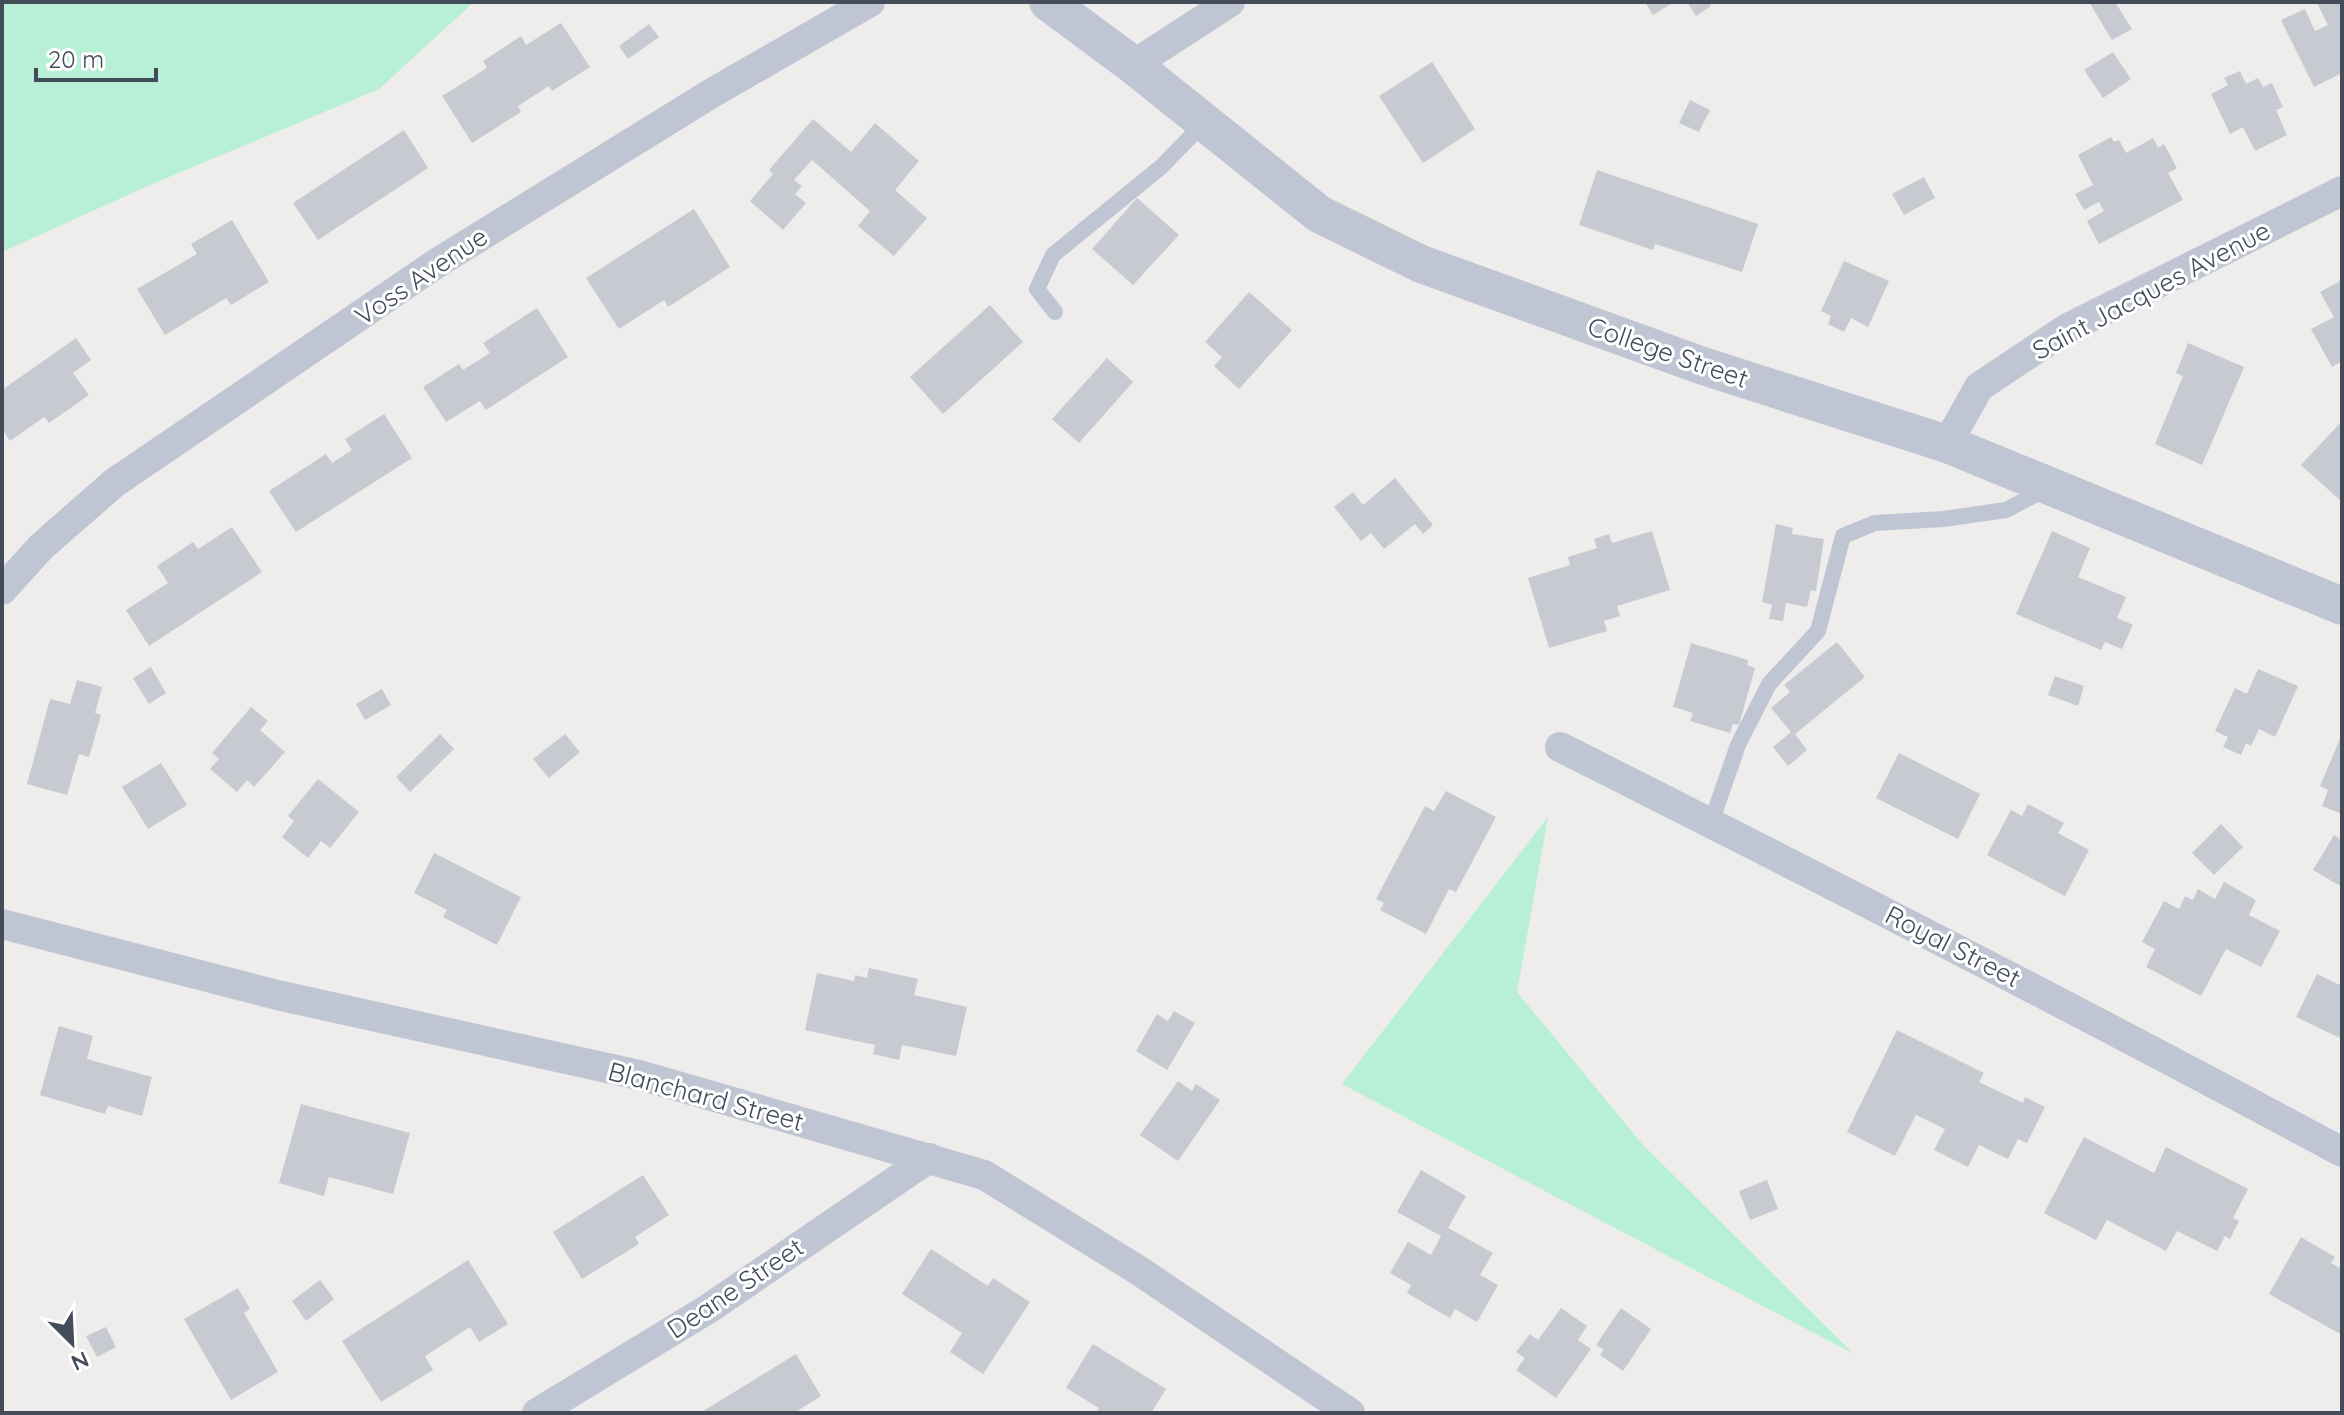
<svg xmlns="http://www.w3.org/2000/svg" width="2344" height="1415" font-family="Quicksand,sans-serif">
<style>
.green{fill:#b8efd7}
.building{fill:#c8cad2}
.lines{fill:none;stroke-linecap:round;stroke-linejoin:round}
.service{stroke:#bfc5d2;stroke-width:16}
.minor{stroke:#bfc5d2;stroke-width:30}
.tertiary{stroke:#bfc5d2;stroke-width:38}
.labels{text-anchor:middle;dominant-baseline:central;stroke-width:6;stroke-linejoin:round;paint-order:stroke}
.street-label{font-size:26px;fill:#444c5a;stroke:#fff}
</style>
<rect width="100%" height="100%" fill="#efecec"/>
<g class="green">
<path d="M2 2H474L379 89 150 185 2 252Z"/>
<path d="M1548 817 1517 992 1643 1145 1854 1354 1342 1084Z"/>
</g>
<g class="building">
<path d="M1645 2H1674L1653 15Z"/>
<path d="M1687 2H1709L1711 6 1696 16Z"/>
<path d="M2089 2H2115L2132 29 2112 40Z"/>
<path d="M2320 2H2342V73L2314 87 2281 20 2305 9 2315 31 2328 25 2317 3Z"/>
<path d="M561 23 590 67 552 91 549 86 518 106 521 112 472 143 442 96 487 68 483 61 521 36 526 45Z"/>
<path d="M649 24 659 37 628 59 619 46Z"/>
<path d="M2113 52 2131 79 2103 98 2084 70Z"/>
<path d="M1432 62 1475 129 1423 163 1379 96Z"/>
<path d="M2240 71 2246 84 2258 78 2263 87 2272 83 2283 107 2276 110 2287 135 2255 151 2243 127 2230 134 2211 94 2228 85 2224 78Z"/>
<path d="M1690 100 1710 110 1699 132 1679 123Z"/>
<path d="M813 119 851 152 875 123 919 161 895 190 927 218 894 256 858 226 870 211 812 160 794 180 802 186 795 194 806 203 783 230 750 201 773 174 769 170Z"/>
<path d="M404 130 428 168 318 240 293 203Z"/>
<path d="M2111 137 2114 142 2119 140 2126 153 2153 138 2158 148 2164 144 2177 168 2168 173 2183 200 2099 244 2087 221 2104 211 2099 202 2084 210 2075 194 2093 185 2078 155Z"/>
<path d="M1597 170 1758 224 1742 272 1655 244 1653 250 1579 225Z"/>
<path d="M1924 177 1935 198 1904 215 1892 194Z"/>
<path d="M1137 198 1179 235 1133 285 1092 249Z"/>
<path d="M694 209 730 267 668 307 664 300 619 329 586 278Z"/>
<path d="M232 220 269 282 231 305 226 298 165 335 137 289 197 254 191 244Z"/>
<path d="M1844 261 1889 281 1868 327 1851 318 1844 332 1828 324 1831 316 1821 311Z"/>
<path d="M2342 280V361L2332 367 2311 329 2334 317 2320 292Z"/>
<path d="M1249 292 1292 330 1239 389 1214 366 1222 357 1205 342Z"/>
<path d="M990 305 1023 342 943 414 910 377Z"/>
<path d="M537 308 568 357 486 410 480 401 446 422 423 387 459 364 463 370 490 353 483 343Z"/>
<path d="M76 338 91 360 73 373 89 395 49 423 44 417 10 441 2 429V390Z"/>
<path d="M2188 343 2244 367 2202 465 2155 444 2183 376 2176 373Z"/>
<path d="M1107 358 1133 382 1079 443 1052 419Z"/>
<path d="M384 414 412 458 296 532 269 491 326 454 332 463 352 450 345 439Z"/>
<path d="M2342 421V502L2301 465Z"/>
<path d="M1395 478 1433 525 1423 534 1415 524 1384 549 1371 533 1361 541 1334 507 1353 492 1363 505Z"/>
<path d="M1776 524 1793 528 1792 534 1824 539 1816 591 1811 590 1807 607 1786 603 1783 621 1769 619 1772 605 1762 602Z"/>
<path d="M232 527 262 572 149 646 126 610 168 583 157 566 193 542 198 549Z"/>
<path d="M1652 531 1670 590 1617 606 1620 616 1604 621 1607 631 1549 648 1528 578 1570 565 1568 557 1597 548 1594 539 1609 534 1612 543Z"/>
<path d="M2052 531 2090 548 2078 577 2126 597 2117 618 2133 625 2122 649 2105 642 2101 650 2016 614Z"/>
<path d="M1837 642 1865 677 1795 734 1807 750 1788 766 1773 747 1791 732 1771 708 1790 692 1784 685Z"/>
<path d="M1691 643 1748 660 1747 665 1755 668 1739 725 1733 724 1730 733 1690 721 1693 713 1673 707Z"/>
<path d="M151 667 166 693 149 704 133 678Z"/>
<path d="M2258 669 2298 686 2275 737 2259 729 2251 746 2246 743 2241 755 2223 747 2228 737 2215 731 2235 688 2247 694Z"/>
<path d="M2055 676 2084 686 2078 706 2048 695Z"/>
<path d="M77 680 102 687 95 713 101 715 89 757 79 754 67 795 27 784 50 699 70 704Z"/>
<path d="M382 689 391 705 365 720 356 704Z"/>
<path d="M251 707 268 721 260 730 285 752 254 787 247 780 237 792 210 769 219 759 212 753Z"/>
<path d="M440 734 454 749 410 792 396 777Z"/>
<path d="M565 734 580 752 549 778 533 759Z"/>
<path d="M2342 734V814L2322 806 2328 790 2320 786Z"/>
<path d="M1899 753 1980 794 1958 839 1876 798Z"/>
<path d="M161 763 187 805 148 829 122 787Z"/>
<path d="M318 779 359 812 330 848 321 841 308 858 282 837 294 821 288 816Z"/>
<path d="M1446 791 1496 817 1456 892 1449 889 1426 934 1380 910 1384 903 1376 899 1425 806 1434 811Z"/>
<path d="M2028 804 2064 823 2058 833 2089 850 2065 896 1987 855 2011 810 2022 816Z"/>
<path d="M2221 824 2243 847 2214 875 2192 853Z"/>
<path d="M2334 835 2342 840V887L2313 870Z"/>
<path d="M434 853 521 897 497 945 443 917 447 910 414 893Z"/>
<path d="M2224 882 2256 900 2249 915 2280 931 2261 967 2226 949 2201 996 2146 967 2155 949 2142 942 2164 901 2179 909 2185 896 2193 900 2198 889 2215 899Z"/>
<path d="M869 968 918 979 914 995 967 1007 956 1056 902 1045 899 1060 873 1054 875 1045 805 1030 817 973 854 981 855 975 867 978Z"/>
<path d="M2317 974 2342 986V1039L2296 1017Z"/>
<path d="M1174 1011 1195 1023 1167 1070 1136 1051 1157 1014 1168 1021Z"/>
<path d="M59 1026 93 1036 87 1059 152 1077 142 1116 108 1106 105 1114 40 1095Z"/>
<path d="M1897 1030 1984 1073 1979 1082 2023 1103 2025 1097 2045 1107 2027 1143 2018 1139 2008 1159 1979 1145 1968 1167 1934 1150 1945 1129 1916 1115 1895 1156 1847 1132Z"/>
<path d="M1178 1081 1192 1091 1196 1084 1220 1100 1178 1161 1140 1135Z"/>
<path d="M301 1104 410 1133 393 1194 329 1177 324 1196 279 1183Z"/>
<path d="M2084 1137 2154 1173 2166 1147 2248 1189 2233 1218 2239 1221 2230 1239 2225 1236 2217 1251 2177 1231 2166 1251 2107 1220 2096 1240 2044 1213Z"/>
<path d="M1421 1170 1466 1196 1448 1228 1493 1253 1480 1275 1498 1285 1477 1322 1455 1309 1450 1318 1407 1293 1411 1285 1390 1273 1408 1242 1431 1255 1441 1236 1397 1212Z"/>
<path d="M643 1175 669 1215 635 1237 639 1244 582 1279 553 1232Z"/>
<path d="M1767 1180 1778 1209 1750 1220 1739 1191Z"/>
<path d="M2301 1237 2335 1257 2331 1263 2342 1269V1335L2269 1294Z"/>
<path d="M931 1249 988 1286 993 1278 1030 1302 983 1374 950 1352 962 1333 902 1294Z"/>
<path d="M468 1260 508 1324 479 1342 470 1327 425 1356 433 1370 381 1402 342 1341Z"/>
<path d="M320 1280 334 1299 306 1321 292 1301Z"/>
<path d="M238 1288 250 1309 244 1313 278 1372 231 1400 184 1319Z"/>
<path d="M1561 1308 1587 1326 1578 1340 1591 1349 1556 1398 1516 1370 1525 1358 1516 1352 1530 1334 1538 1340Z"/>
<path d="M1621 1308 1651 1329 1623 1371 1600 1355 1604 1350 1596 1345Z"/>
<path d="M106 1327 116 1347 97 1357 86 1336Z"/>
<path d="M1093 1344 1166 1389 1151 1413H1096L1099 1408 1066 1388Z"/>
<path d="M796 1354 821 1396 794 1413H700Z"/>
</g>
<g class="lines">
<g class="service">
<path d="M1055 312 1037 289 1053 255 1161 167 1204 123"/>
<path d="M1711 823 1738 745 1769 684 1818 631 1843 536 1875 523 1943 519 2006 510 2046 489"/>
</g>
<g class="minor">
<path d="M1133 65 1230 2"/>
<path d="M1947 444 1979 387 2066 329 2342 191"/>
<path d="M2 590 41 547 114 483 437 263 712 93 870 2"/>
<path d="M1560 747C1822 879 2084 1013 2342 1152"/>
<path d="M2 924 277 995 639 1075 984 1175 1138 1270 1350 1413"/>
<path d="M537 1413 708 1309 929 1158"/>
</g>
<path class="tertiary" d="M1048 2 1133 65 1319 214 1421 264 1703 366 1947 444 2342 606"/>
</g>
<g class="labels">
<g class="street-label">
<text transform="translate(421 276) rotate(-34)">Voss Avenue</text>
<text transform="translate(2151 290) rotate(-28)">Saint Jacques Avenue</text>
<text transform="translate(1668 352) rotate(19)">College Street</text>
<text transform="translate(1953 946) rotate(27)">Royal Street</text>
<text transform="translate(706 1096) rotate(15)">Blanchard Street</text>
<text transform="translate(735 1288) rotate(-34)">Deane Street</text>
</g>
</g>
<rect width="2344" height="1415" fill="none" stroke="#444c5a" stroke-width="8"/>
<g transform="translate(72 1343) rotate(156)" stroke="#ffffff" stroke-width="6" paint-order="stroke">
<path d="M0-6L14 30L0 20L-14 30Z" fill="#444c5a"/>
<text y="-12" font-size="22" font-weight="bold" text-anchor="middle" fill="#444c5a">N</text>
</g>
<path d="M36 68v12h120v-12" fill="none" stroke="#444c5a" stroke-width="4"/>
<text x="48" y="68" font-size="24" fill="#444c5a" stroke="#ffffff" stroke-width="6" paint-order="stroke">20 m</text>
</svg>
